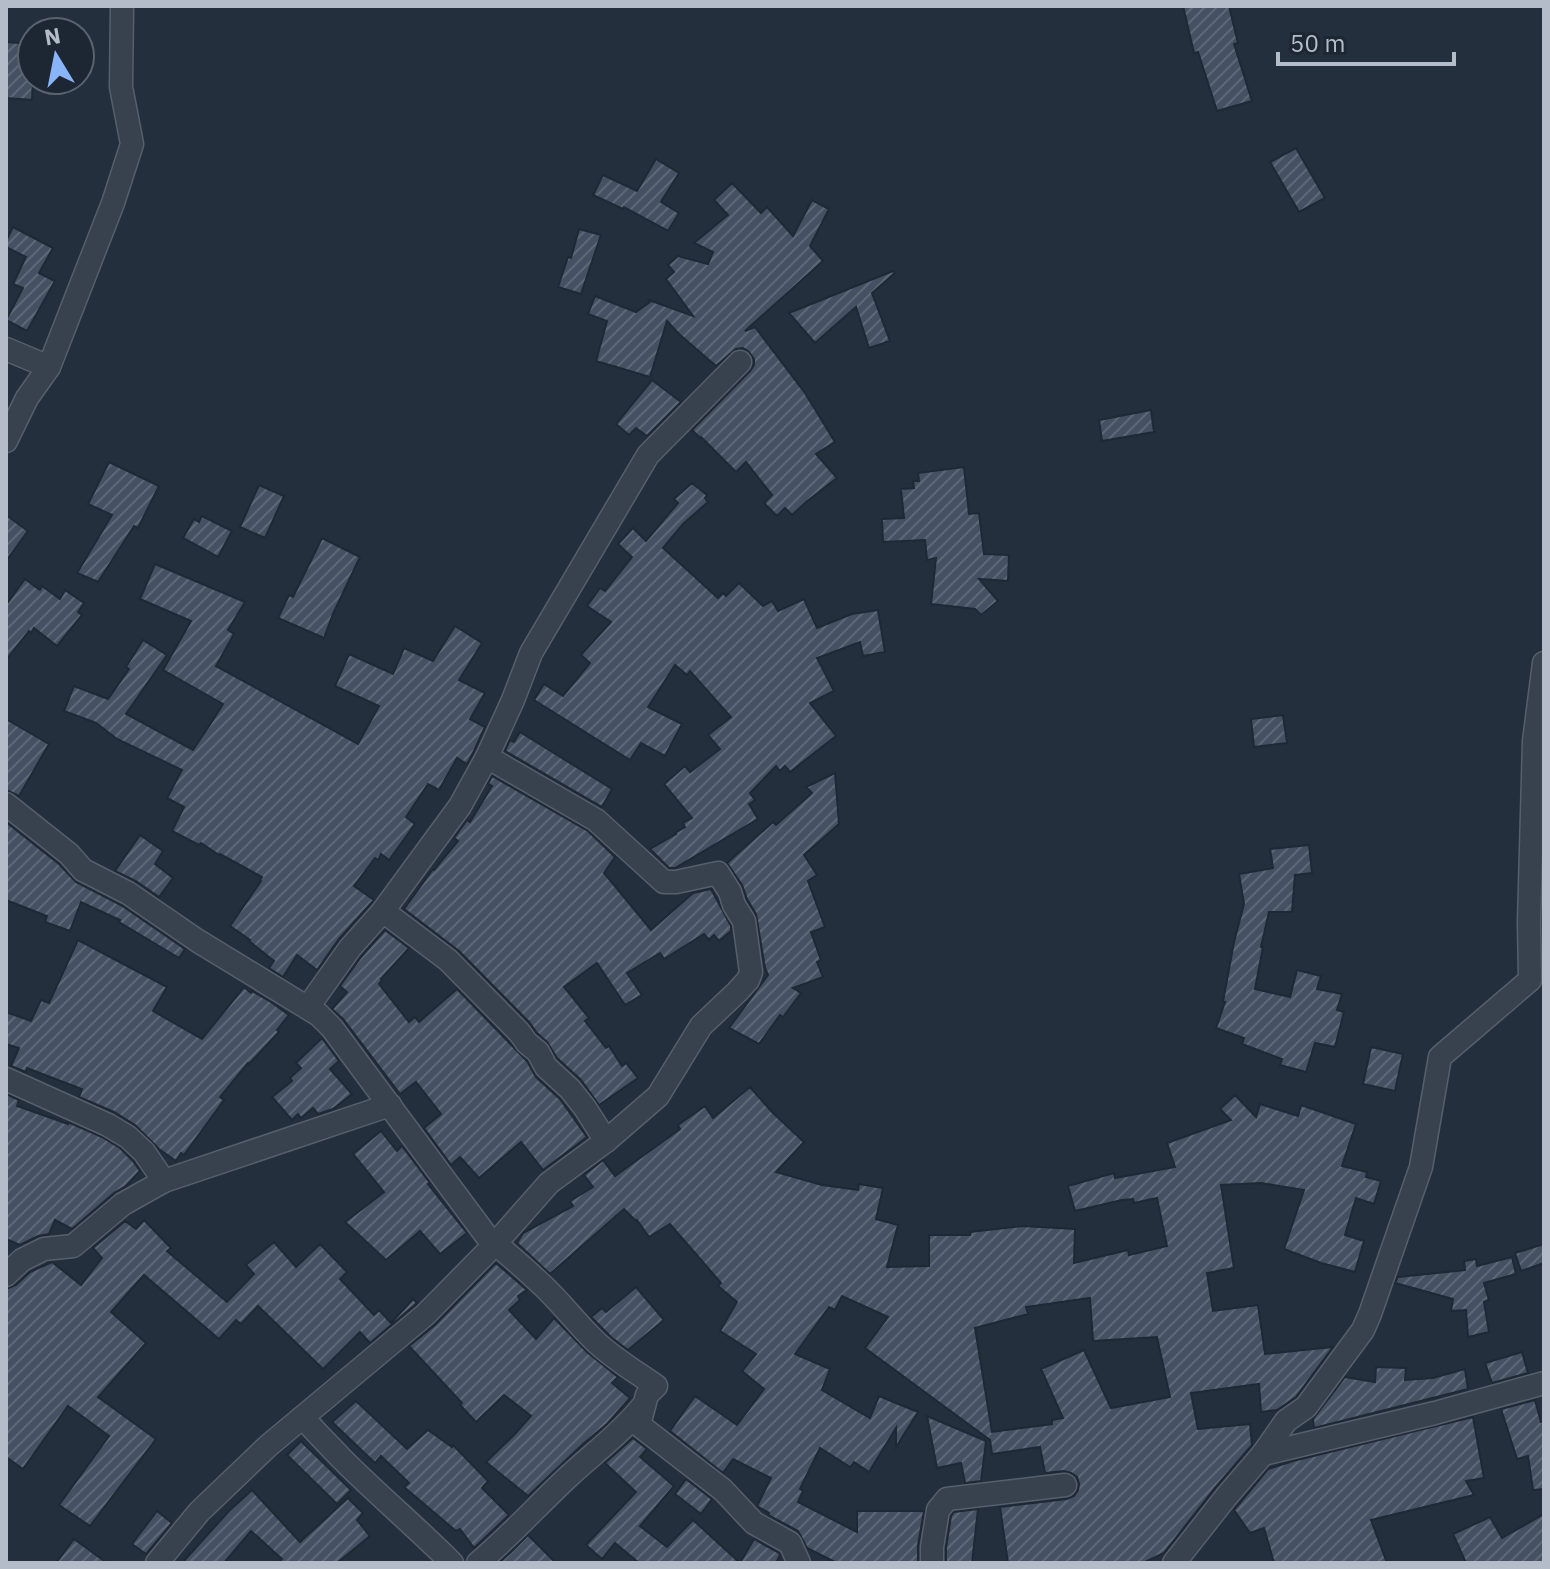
<svg xmlns="http://www.w3.org/2000/svg" width="1550" height="1569" font-family="'IBM Plex Sans',sans-serif">
<style>
.building{fill:url(#building-hatch);stroke:#1f2835;stroke-width:2;fill-rule:evenodd}
.lines{fill:none;stroke-linecap:round;stroke-linejoin:round}
.minor-casing{stroke:#565f6c;stroke-width:25}
.minor{stroke:#38414e;stroke-width:22}
</style>
<defs>
<pattern id="building-hatch" width="6" height="6" patternUnits="userSpaceOnUse" patternTransform="scale(2)"><rect width="6" height="6" fill="#455162"/><path d="M-1 1l2-2M0 6l6-6M5 7l2-2" fill="none" stroke="#5d6877"/></pattern>
</defs>
<rect width="100%" height="100%" fill="#242f3e"/>
<g class="building">
<path d="M1183 6H1229L1238 43 1234 44 1252 101 1217 111 1198 52 1194 53Z"/>
<path d="M6 42 32 44V80H33L32 100 6 98Z"/>
<path d="M1296 148 1325 198 1299 212 1270 162Z"/>
<path d="M656 159 679 173 661 202 679 213 668 231 624 207 623 209 593 195 603 175 637 191Z"/>
<path d="M732 183 761 213 767 207 793 236 812 200 829 209 810 246 823 261 745 331 755 327 805 393 835 442 816 454 837 478 806 502 792 515 785 508 777 516 764 503 772 495 746 462 736 472 701 437 700 438 692 430 750 371 754 365V359L749 352 743 348 736 349 716 366 679 334 667 321 650 377 596 361 607 321 588 314 595 296 636 312 650 302 649 300 693 316 666 279 674 272 668 265 678 256 708 264 713 252 694 243 728 215 714 200Z"/>
<path d="M13 227 53 248 39 273 55 281 27 331 6 320 23 288 13 284 26 257 6 247V241Z"/>
<path d="M579 229 601 235 581 294 558 287 568 257 571 258Z"/>
<path d="M893 271 895 273 872 293 890 341 869 348 856 307 815 343 789 313Z"/>
<path d="M652 380 681 402 647 436 636 428 629 435 616 424Z"/>
<path d="M1151 410 1154 432 1102 441 1099 420Z"/>
<path d="M109 462 159 486 138 528 134 526 98 582 77 573 112 515 88 504Z"/>
<path d="M964 467 969 514 979 513 984 554 1009 555 1008 581 979 579 998 601 981 615 975 609 931 604 936 558 927 560 925 540 883 542 882 519 904 518 901 489 914 488 913 481H919L918 473Z"/>
<path d="M692 483 707 495 705 498 708 502 683 524 663 548 718 598 723 593 726 596 739 583 763 606 772 601 778 611 804 599 817 628 852 614 878 610 885 652 863 656 860 642 817 658 834 691 810 703 836 736 790 772 785 766 780 771 776 766 750 793 755 800 749 804 758 819 675 868H669L650 849 676 834 675 833 685 827 683 823 692 818 664 784 685 766 690 772 720 749 708 735 731 717 690 671 687 675 675 665 648 707 682 724 665 756 641 743 630 760 534 700 544 684 563 696 590 663 581 655 611 622 587 606 600 588 605 591 632 557 618 544 633 528 646 541 678 503 674 499Z"/>
<path d="M259 485 284 496 265 538 240 527Z"/>
<path d="M6 515 28 531 6 561Z"/>
<path d="M202 516 232 531 218 557 183 538 194 519 199 522Z"/>
<path d="M322 538 360 557 333 614 324 638 278 618 289 595 293 597Z"/>
<path d="M155 564 245 602 228 630 234 634 216 666 358 744 379 706 335 686 349 654 393 674 404 648 433 661 455 626 482 643 459 680 485 693 470 719 485 727 474 751 467 764 457 758 439 790 428 784 406 817 415 824 389 860 381 854 378 860 375 858 354 886 374 900 339 939 317 970 297 955 283 977 269 968 274 961 249 941 250 940 230 926 261 881 260 880 262 877 220 854 219 855 201 843 199 845 172 831 184 807 167 798 182 770 117 739 96 723 64 711 74 686 108 699 129 669 126 667 143 640 167 655 126 714 193 750 211 723 223 704 163 670 191 621 140 599Z"/>
<path d="M25 579 40 590 42 586 60 599 65 590 84 603 78 612 82 615 57 646 34 628 31 633 29 631 6 660V605Z"/>
<path d="M1283 715 1287 743 1254 747 1251 719Z"/>
<path d="M6 719 49 744 19 796 6 790Z"/>
<path d="M520 732 612 789 602 807 505 751 510 740 514 742Z"/>
<path d="M835 773 839 824 804 855 817 875 808 881 825 927 811 932 821 960 817 962 823 977 793 988 801 993 783 1017 780 1015 759 1044 729 1028 768 975 765 968 756 914 747 899 742 885 727 863 773 822 776 825 812 793 806 787Z"/>
<path d="M492 776 588 831 615 857 604 873 651 930 693 893 711 889 731 926V931L719 941 714 935 709 940 704 934 664 959 660 953 627 973 642 995 625 1005 597 963 564 987 589 1018 585 1021 606 1048 609 1046 622 1066 626 1063 638 1078 599 1105 581 1080 557 1058 547 1042 537 1033 529 1022 459 951 404 909 433 869 434 870 458 841 454 838 467 820 470 822 492 786 488 784Z"/>
<path d="M6 822 59 864 76 882 121 905 185 949 179 958 119 922 120 920 81 902 70 931 45 922 47 916 6 900Z"/>
<path d="M140 835 163 851 155 864 173 878 159 897 136 881 115 871Z"/>
<path d="M1309 845 1312 873 1295 875 1292 912H1269L1261 947H1263L1255 989 1290 997 1297 970 1321 976 1317 989 1342 994 1337 1010 1344 1012 1335 1047 1315 1043 1306 1072 1280 1065 1282 1059 1242 1044 1244 1038 1216 1028 1225 1002H1223L1224 996 1234 942 1244 904 1239 874 1273 868 1270 849Z"/>
<path d="M385 930 409 948 381 979 382 980 379 984 409 1022 415 1017 419 1022 457 989 527 1061 536 1077 560 1099 587 1137 543 1170 521 1142 479 1178 460 1157 451 1165 424 1128 441 1114 416 1082 400 1094 343 1019 332 1009 347 992 340 986 361 957Z"/>
<path d="M78 940 167 987 153 1011 202 1039 244 987 251 993 252 991 271 1002 289 1015 277 1030 279 1032 249 1064 248 1063 220 1097 224 1100 184 1155 181 1153 176 1161 159 1149 135 1125 114 1112 79 1097 82 1089 27 1068 26 1072 11 1066 19 1048 6 1044V1012L31 1021 41 1000 49 1003Z"/>
<path d="M322 1038 339 1061 330 1069 352 1094 333 1109 318 1114 313 1108 301 1118 298 1114 292 1120 272 1097 292 1081 290 1078 301 1068 296 1063Z"/>
<path d="M1371 1047 1403 1054 1395 1091 1363 1084Z"/>
<path d="M750 1087 772 1112 804 1142 776 1172 822 1185 858 1190 859 1184 883 1188 876 1219 898 1225 887 1267 929 1266V1235H970V1232L1023 1226 1075 1229 1074 1263 1128 1250 1129 1255 1167 1246 1157 1198 1134 1203 1133 1199 1122 1200 1075 1211 1068 1186 1114 1173 1115 1178 1175 1167 1167 1143 1231 1120 1220 1109 1235 1095 1256 1117 1260 1104 1298 1116 1301 1105 1356 1124 1342 1166 1367 1172 1366 1177 1381 1181 1374 1204 1356 1198 1345 1235 1364 1241 1355 1272 1321 1263 1284 1249 1304 1190 1261 1183 1221 1185 1234 1268 1207 1273 1213 1311 1258 1305 1265 1354 1333 1347 1296 1397 1277 1410 1261 1412 1259 1384 1191 1393 1198 1429 1250 1424 1252 1445 1215 1488 1164 1553 1143 1563H1008L1000 1507 1067 1499 1074 1496 1078 1490 1079 1484 1077 1477 1071 1473 1064 1471 1045 1473 1040 1447 992 1454 990 1440 865 1348 888 1317 842 1296 835 1310 829 1307 795 1354 830 1369 822 1390 870 1418 879 1396 918 1412 896 1447V1428L869 1472 854 1462 850 1467 820 1448 800 1489 803 1491 798 1502 857 1532V1511H924L918 1545V1563H837L807 1548 798 1531 768 1515 769 1513 757 1506 771 1478 733 1459 723 1473 670 1431 695 1396 737 1425 764 1389 742 1371 756 1354 720 1331 737 1302 718 1286 721 1283 670 1224 649 1237 637 1220 636 1221 624 1209 550 1274 517 1243 523 1233 573 1206 570 1201 593 1187 584 1175 603 1160 615 1176 680 1129 678 1125 705 1106 713 1118ZM1090 1298 1093 1341 1157 1337 1170 1397 1111 1408 1084 1350 1041 1369 1063 1418 1052 1420V1424L992 1432 975 1328 1028 1314 1026 1307Z"/>
<path d="M6 1094 19 1100 17 1106 68 1124V1122L102 1137 120 1148 133 1161 140 1171 126 1186 114 1193 72 1229 55 1220 49 1234 38 1236 20 1245 6 1239Z"/>
<path d="M381 1131 397 1151 402 1146 430 1183 428 1184 467 1233 440 1254 420 1231 386 1260 345 1222 384 1192 353 1154Z"/>
<path d="M144 1220 171 1248 167 1251 227 1302 254 1274 246 1265 274 1242 296 1267 320 1244 347 1272 340 1279 374 1315 379 1310 391 1323 413 1299 417 1303 370 1343 360 1332 323 1369 258 1306 241 1324 236 1320 219 1339 144 1275 111 1312 146 1343 98 1397 156 1439 90 1526 59 1505 109 1436 68 1406 23 1469 6 1457V1289L16 1285 30 1272 52 1262 81 1285 102 1258 93 1248 125 1221 136 1229Z"/>
<path d="M1544 1244V1263L1521 1271 1515 1253Z"/>
<path d="M1512 1257 1516 1274 1484 1283 1489 1300 1484 1302 1489 1332 1468 1337 1466 1310 1451 1311 1453 1299 1395 1283 1398 1277 1465 1270 1464 1261 1476 1259 1477 1266Z"/>
<path d="M496 1263 527 1290 518 1296 520 1300 509 1310 536 1339 554 1318 587 1352 618 1377 612 1383 630 1398 607 1424 583 1444 528 1496 486 1462 515 1434 531 1416 504 1395 476 1422 460 1405 462 1403 409 1346 435 1325Z"/>
<path d="M636 1287 664 1320 628 1350 612 1338 591 1317 602 1308 606 1312Z"/>
<path d="M1522 1352 1528 1373 1492 1383 1485 1363Z"/>
<path d="M1376 1367 1406 1368 1405 1380 1433 1378 1465 1369 1468 1389 1314 1428 1313 1419 1345 1377 1375 1382Z"/>
<path d="M1535 1400 1541 1422 1544 1421V1489L1533 1490 1528 1456 1517 1459 1501 1409Z"/>
<path d="M356 1401 407 1449 428 1430 452 1447 453 1445 488 1481 482 1488 509 1515 474 1548 460 1529 456 1531 404 1487 409 1483 381 1456 375 1463 332 1422Z"/>
<path d="M927 1416 986 1441 981 1481 965 1483 961 1463 937 1468Z"/>
<path d="M1473 1417 1484 1478 1466 1481 1474 1495 1371 1520 1387 1563H1274L1264 1528 1250 1533 1234 1510 1268 1469 1293 1461Z"/>
<path d="M633 1438 647 1449 640 1457 674 1486 640 1526 667 1547 693 1520 740 1563 754 1539 779 1553 780 1555 776 1563H639L615 1543 602 1559 586 1545 636 1492 605 1463Z"/>
<path d="M301 1441 351 1490 337 1504 287 1455Z"/>
<path d="M686 1479 712 1499 701 1514 675 1494Z"/>
<path d="M252 1490 300 1542 348 1498 363 1513 357 1520 370 1536 337 1563H278L282 1559 251 1531 224 1563H182L229 1511Z"/>
<path d="M978 1509 972 1563H946V1548L951 1516 954 1512Z"/>
<path d="M157 1511 172 1523 146 1554 132 1544Z"/>
<path d="M1544 1514V1563H1466L1453 1534 1490 1517 1502 1538Z"/>
<path d="M528 1535 556 1563H499L511 1552Z"/>
<path d="M74 1539 107 1563H56Z"/>
</g>
<g class="lines">
<g class="minor-casing">
<g id="minor">
<path d="M6 349 49 367"/>
<path d="M6 441 27 398 49 367 113 203 132 144 121 87 122 6"/>
<path d="M6 804 69 854 83 870 128 893 198 941 319 1015 332 1028 488 1238C506 1252 523 1267 540 1283 560 1301 576 1323 596 1342 614 1359 636 1372 656 1386L647 1395 639 1425 723 1490 754 1523 790 1543 799 1563"/>
<path d="M383 911 448 960 519 1032 527 1043 538 1052 546 1067 570 1089 585 1108 606 1141"/>
<path d="M308 1007 350 948 383 911 460 806 487 757 513 700 531 653 648 455 740 362"/>
<path d="M6 1079 108 1125 128 1137 144 1152 164 1181"/>
<path d="M6 1275 22 1260 44 1249 73 1246 123 1204 164 1181 390 1105"/>
<path d="M303 1417C315 1432 329 1445 342 1459 378 1495 416 1527 452 1563"/>
<path d="M1263 1454 1435 1413 1544 1383"/>
<path d="M157 1563 199 1512 268 1446 425 1315 496 1243 549 1183 606 1141 658 1096 701 1026 737 992 748 980 751 972 744 921 734 905 730 892 718 873 676 882H664L596 820 487 757"/>
<path d="M478 1563C510 1536 538 1505 569 1476 594 1453 621 1433 642 1407"/>
<path d="M932 1563V1547L938 1510 947 1499 1065 1485"/>
<path d="M1174 1563 1226 1497 1263 1454 1286 1421 1306 1407 1363 1330 1370 1314 1421 1167 1440 1057 1530 980 1529 922 1534 741 1544 663"/>
</g>
</g>
<use href="#minor" class="minor"/>
</g>
<rect width="1550" height="1569" fill="none" stroke="#b4bcc9" stroke-width="16"/>
<g transform="translate(56 56) rotate(350)"><circle r="38" fill="#1d2633" stroke="#59626f" stroke-width="2"/>
<path d="M0-6L14 30L0 20L-14 30Z" fill="#8ab4f8"/>
<text y="-12" font-size="22" font-weight="bold" text-anchor="middle" fill="#b4bcc9">N</text>
</g>
<path d="M1278 52v12h176v-12" fill="none" stroke="#b4bcc9" stroke-width="4"/>
<text x="1290" y="52" font-size="24" fill="#b4bcc9" stroke="#1d2633" stroke-width="6" paint-order="stroke">50 m</text>
</svg>
